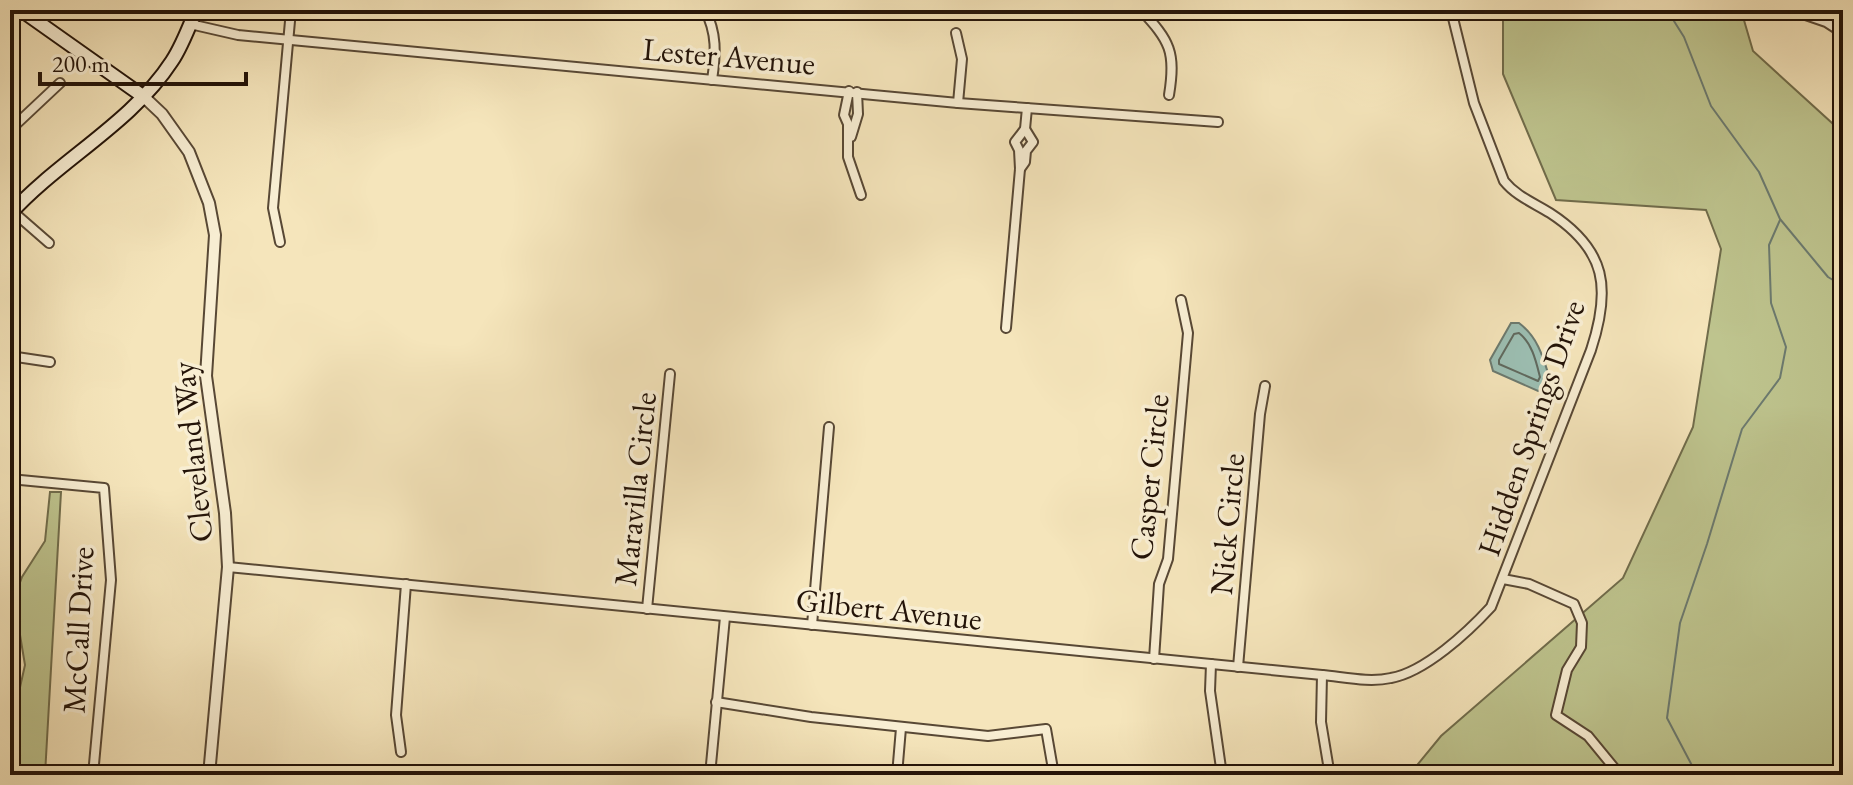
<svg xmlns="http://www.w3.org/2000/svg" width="1853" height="785" font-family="'EB Garamond',serif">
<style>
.green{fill:#bec48e;stroke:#706c4b;stroke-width:2}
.water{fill:#9cbfb3;stroke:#6c7a6f;stroke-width:2}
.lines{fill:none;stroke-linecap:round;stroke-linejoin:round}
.shore{stroke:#60695e;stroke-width:2}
.stream{stroke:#6c7a6f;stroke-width:2}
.minor-casing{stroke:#584835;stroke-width:12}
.tertiary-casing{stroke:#584835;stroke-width:14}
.secondary-casing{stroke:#231308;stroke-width:16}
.minor{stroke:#f8eed3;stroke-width:8}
.tertiary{stroke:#f8eed3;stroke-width:10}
.secondary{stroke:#f8eed3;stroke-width:12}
.labels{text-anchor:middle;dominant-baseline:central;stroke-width:7;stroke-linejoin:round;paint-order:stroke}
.street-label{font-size:32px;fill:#231308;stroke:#f8eed3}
</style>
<rect width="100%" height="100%" fill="#f5e5bb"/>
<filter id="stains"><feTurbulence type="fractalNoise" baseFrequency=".0025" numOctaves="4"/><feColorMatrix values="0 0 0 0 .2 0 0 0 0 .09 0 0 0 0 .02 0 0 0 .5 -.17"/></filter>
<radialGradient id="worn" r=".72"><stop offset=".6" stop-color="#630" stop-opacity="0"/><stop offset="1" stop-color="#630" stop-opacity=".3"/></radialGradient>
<g class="green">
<path d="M1503 10H1741L1753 51 1843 133V775H1409L1441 736 1623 578 1693 427 1721 249 1706 210 1556 200 1503 74Z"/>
<path d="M50 492H61L45 775H13L20 756 10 747V732L25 665 14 599 22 577 45 541Z"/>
</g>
<path class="water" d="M1511 323H1519C1540 339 1544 361 1552 386L1538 391 1493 371 1490 360Z"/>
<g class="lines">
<path class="shore" d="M1519 333C1532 343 1536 361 1540 377L1538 381 1499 364V360L1514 334Z"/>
<g class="stream">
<path d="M1667 10 1684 37 1711 106 1759 172 1780 219 1828 277 1843 286"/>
<path d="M1697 775 1667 718 1680 623 1707 544 1742 429 1780 378 1786 347 1771 303 1769 245 1780 220"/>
</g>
<g class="minor-casing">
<g id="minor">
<path d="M705 10C717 33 716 54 712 80"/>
<path d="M1141 10C1170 41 1176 52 1169 95"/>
<path d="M1791 10 1826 22 1843 33"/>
<path d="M190 24 238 35 958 103 1218 122"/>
<path d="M956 33 962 59 958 103"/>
<path d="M849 91 844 115 848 124V157L861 195"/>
<path d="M10 130 60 83"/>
<path d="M851 137 858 114 857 92"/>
<path d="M1020 169 1025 162 1026 151 1033 142 1025 129"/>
<path d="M10 209 49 243"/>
<path d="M280 242 273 208 291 10"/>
<path d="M1006 328 1020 169 1019 150 1015 142 1025 129 1027 108"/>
<path d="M10 356 50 362"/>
<path d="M10 479 104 488 111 580 93 775"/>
<path d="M228 567 1322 675C1344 677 1369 683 1391 678 1425 672 1468 632 1491 607L1591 350C1611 289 1607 250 1550 213 1534 203 1516 196 1504 181L1474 103 1451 10"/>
<path d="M1503 579 1529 584 1574 604 1582 623 1581 647 1567 670 1556 715 1588 736 1620 775"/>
<path d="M647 609 670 374"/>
<path d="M812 625 829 427"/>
<path d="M1154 659 1159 584 1168 559 1188 333 1181 300"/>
<path d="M1211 664 1210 691 1222 775"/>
<path d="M1238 667 1260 414 1265 386"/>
<path d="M1322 675 1321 722 1329 770"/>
<path d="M716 702 811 717 988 736 1046 729 1054 775"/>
<path d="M401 752 396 715 406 584"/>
<path d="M710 775 725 617"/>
<path d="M897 775 901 728"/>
</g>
</g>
<g class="tertiary-casing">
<path id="tertiary" d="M144 97 162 114 189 152 209 203 215 235 206 376 225 513 228 567 209 775"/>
</g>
<g class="secondary-casing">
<g id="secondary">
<path d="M21 10 144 97"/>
<path d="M10 214C60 159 131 124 172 61 182 46 189 27 196 10"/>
</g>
</g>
<use href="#minor" class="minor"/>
<use href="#tertiary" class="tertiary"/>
<use href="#secondary" class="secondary"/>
</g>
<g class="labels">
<g class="street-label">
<text transform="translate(729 56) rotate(5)">Lester Avenue</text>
<text transform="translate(1531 428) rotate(-71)">Hidden Springs Drive</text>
<text transform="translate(192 452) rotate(-96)">Cleveland Way</text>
<text transform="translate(1149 477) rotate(-84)">Casper Circle</text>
<text transform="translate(635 489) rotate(-84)">Maravilla Circle</text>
<text transform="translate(1227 524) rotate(-85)">Nick Circle</text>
<text transform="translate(889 609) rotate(6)">Gilbert Avenue</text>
<text transform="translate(78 630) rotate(-87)">McCall Drive</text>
</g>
</g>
<rect width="1853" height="785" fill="none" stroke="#f5e5bb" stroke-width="40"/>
<rect x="12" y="12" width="1829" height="761" fill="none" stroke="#231308" stroke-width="4"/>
<rect x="20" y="20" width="1813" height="745" fill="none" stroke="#231308" stroke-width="2"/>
<path d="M40 72v12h206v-12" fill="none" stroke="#231308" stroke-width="4"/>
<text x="52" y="72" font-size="24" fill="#231308" stroke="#f8eed3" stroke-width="6" paint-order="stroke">200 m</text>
<rect width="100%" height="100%" filter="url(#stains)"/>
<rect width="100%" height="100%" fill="url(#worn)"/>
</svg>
